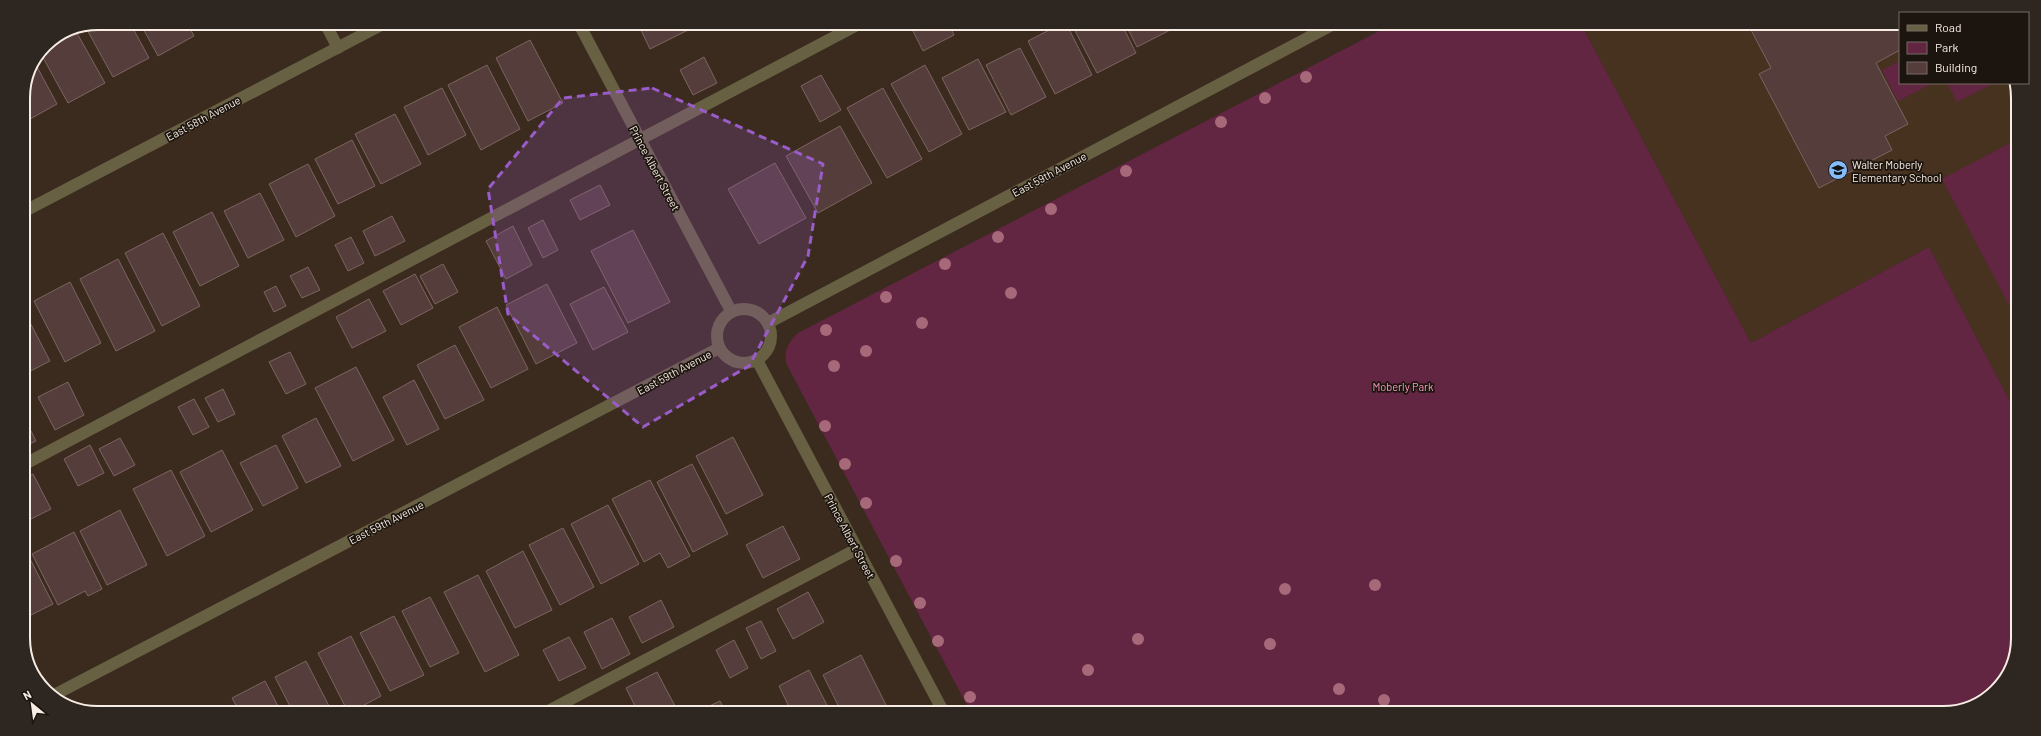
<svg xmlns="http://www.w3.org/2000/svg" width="2041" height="736" font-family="Barlow,sans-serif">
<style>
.built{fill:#473220}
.green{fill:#622542}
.building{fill:#543d3a;stroke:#7d6461}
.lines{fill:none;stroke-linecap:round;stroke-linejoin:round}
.minor{stroke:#686043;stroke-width:12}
.tree{fill:#a7697a}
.marked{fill:#9a5cc8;fill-opacity:0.2;stroke:#9a5cc8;stroke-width:3;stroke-dasharray:8 5;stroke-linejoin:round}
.labels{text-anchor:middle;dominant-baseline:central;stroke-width:3.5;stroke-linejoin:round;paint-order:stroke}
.street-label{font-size:11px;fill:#f8ede4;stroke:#1c150f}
.poi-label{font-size:11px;fill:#f8ede4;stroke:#1c150f;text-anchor:start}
.park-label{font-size:11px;fill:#ff9bc5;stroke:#1c150f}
.rim{fill:none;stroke:#f8ede4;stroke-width:2}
</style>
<rect width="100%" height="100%" fill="#3b2b1e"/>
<path class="built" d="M1582 26 1900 27V83H2014L2018 92 2016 413 1929 247 1751 343Z"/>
<g class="green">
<path d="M1389 26H1582L1751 343 1929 247 2016 413 2014 662 1989 698 1944 713 970 711 787 365C783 351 788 343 798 333Z"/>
<path d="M1900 61V83H1933L1898 101 1882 70Z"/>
<path d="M1947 83H1994L1957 102Z"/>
<path d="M2018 139 2016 318 1942 179Z"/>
</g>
<g class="building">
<path d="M98 23H130L149 58 113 77 85 26Z"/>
<path d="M140 23H187L194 36 158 56Z"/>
<path d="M638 24H687L690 29 650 49Z"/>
<path d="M910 25H949L954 35 923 51Z"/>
<path d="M1059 25H1067L1092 75 1055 94 1028 41Z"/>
<path d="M1072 25H1122L1136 53 1097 73Z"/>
<path d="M1126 25H1175L1176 27 1137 47Z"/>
<path d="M1759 26 1900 27V50L1876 63 1908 124 1885 136 1892 150 1819 188 1759 74 1771 68 1751 30Z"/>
<path d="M74 28 105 83 68 103 41 54 45 45Z"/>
<path d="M530 40 563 103 528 121 496 58Z"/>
<path d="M1020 48 1046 97 1011 115 986 65Z"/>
<path d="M704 57 717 83 693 95 680 70Z"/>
<path d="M978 59 1006 112 969 130 942 78Z"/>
<path d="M36 65 57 104 23 123V93Z"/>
<path d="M487 65 520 129 481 150 448 85Z"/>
<path d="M925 65 962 134 929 152 891 84Z"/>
<path d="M821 75 841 110 820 122 801 86Z"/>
<path d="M442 88 466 135 428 155 404 107Z"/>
<path d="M883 88 922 159 887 178 847 108Z"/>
<path d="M395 114 421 164 381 184 355 134Z"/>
<path d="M840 126 872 183 818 213 786 156Z"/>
<path d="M352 140 375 186 338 204 315 159Z"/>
<path d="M775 163 806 218 759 244 728 189Z"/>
<path d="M308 164 335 216 296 237 269 184Z"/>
<path d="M600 185 610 205 580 220 570 200Z"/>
<path d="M260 193 284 240 248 258 224 211Z"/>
<path d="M212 212 239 266 200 286 173 232Z"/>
<path d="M392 216 405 241 375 256 363 231Z"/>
<path d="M543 220 558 250 543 258 528 228Z"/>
<path d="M513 226 532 265 506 279 486 241Z"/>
<path d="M633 230 670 302 628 323 591 251Z"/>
<path d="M163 233 200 306 162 326 125 253Z"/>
<path d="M351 237 364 263 348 271 335 245Z"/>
<path d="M118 259 155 331 116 351 80 279Z"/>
<path d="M443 264 458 292 435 304 420 276Z"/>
<path d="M308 267 320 290 302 298 290 276Z"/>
<path d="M415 274 433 308 401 325 383 291Z"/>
<path d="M70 282 101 343 65 362 34 301Z"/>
<path d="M547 284 577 343 536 364 506 305Z"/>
<path d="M276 286 286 306 274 312 264 292Z"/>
<path d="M604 287 628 332 593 350 570 304Z"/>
<path d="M369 299 386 331 352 348 336 317Z"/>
<path d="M497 307 528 369 491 388 459 327Z"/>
<path d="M23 309 50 361 23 375Z"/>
<path d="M455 345 484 400 445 419 417 365Z"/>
<path d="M290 352 306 384 286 394 269 362Z"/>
<path d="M356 367 394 440 353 461 315 388Z"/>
<path d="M414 380 439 429 407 445 383 397Z"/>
<path d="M68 382 84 415 55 430 38 397Z"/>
<path d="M223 389 235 414 218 422 205 398Z"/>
<path d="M194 399 209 427 193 435 178 407Z"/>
<path d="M23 415 36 441 23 447Z"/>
<path d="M316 418 341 466 306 483 282 436Z"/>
<path d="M733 437 763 495 726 514 696 456Z"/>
<path d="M120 438 135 465 114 476 99 449Z"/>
<path d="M90 445 104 473 78 486 64 459Z"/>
<path d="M276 445 298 488 263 506 240 463Z"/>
<path d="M222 450 253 510 211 532 180 472Z"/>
<path d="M692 464 728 534 693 552 657 482Z"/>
<path d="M171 470 205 536 167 556 133 489Z"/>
<path d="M33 474 51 509 23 523V479Z"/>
<path d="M650 480 690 556 668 568 660 553 644 562 612 499Z"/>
<path d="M608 505 639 564 601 584 571 524Z"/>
<path d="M120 510 147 565 107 585 80 531Z"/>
<path d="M783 526 800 559 763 578 746 545Z"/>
<path d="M563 528 594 587 560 605 529 545Z"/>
<path d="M74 532 102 589 88 596 85 591 58 605 32 554Z"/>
<path d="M523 551 552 610 515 628 486 571Z"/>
<path d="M28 555 53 604 23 619V557Z"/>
<path d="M478 575 519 655 485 672 444 592Z"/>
<path d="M808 592 824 622 793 639 777 609Z"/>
<path d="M430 597 459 653 430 667 402 611Z"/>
<path d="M661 600 674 627 642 643 629 617Z"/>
<path d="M394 616 424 675 390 691 360 633Z"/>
<path d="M612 618 630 654 602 669 584 632Z"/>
<path d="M761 621 776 651 761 659 746 628Z"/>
<path d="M351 636 381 696 355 710H347L318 653Z"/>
<path d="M569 637 586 668 559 681 543 650Z"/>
<path d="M734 640 748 668 730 678 716 650Z"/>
<path d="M861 655 889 711H841L823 675Z"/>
<path d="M306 661 331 710H292L275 677Z"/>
<path d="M809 670 830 711H791L779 686Z"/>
<path d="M657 672 675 706 667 710H637L626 688Z"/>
<path d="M265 681 280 710 238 709 232 698Z"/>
<path d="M720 701 725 710H701Z"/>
</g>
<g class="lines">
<g class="minor">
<path d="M325 23 338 48"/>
<path d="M579 24 731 311"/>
<path d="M23 212 383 24"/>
<circle cx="744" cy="336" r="27"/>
<path d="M768 323 1330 26"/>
<path d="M757 360 943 711"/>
<path d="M23 465 857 25"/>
<path d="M54 695 719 348"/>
<path d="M550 710 857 549"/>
</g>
</g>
<g class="tree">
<circle cx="1306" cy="77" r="6"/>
<circle cx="1265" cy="98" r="6"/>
<circle cx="1221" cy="122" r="6"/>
<circle cx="1126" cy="171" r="6"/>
<circle cx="1051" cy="209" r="6"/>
<circle cx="998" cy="237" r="6"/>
<circle cx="945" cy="264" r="6"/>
<circle cx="1011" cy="293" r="6"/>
<circle cx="886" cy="297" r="6"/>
<circle cx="922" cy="323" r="6"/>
<circle cx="826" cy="330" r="6"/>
<circle cx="866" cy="351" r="6"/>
<circle cx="834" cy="366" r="6"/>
<circle cx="825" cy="426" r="6"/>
<circle cx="845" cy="464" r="6"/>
<circle cx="866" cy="503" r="6"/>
<circle cx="896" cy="561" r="6"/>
<circle cx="1375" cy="585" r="6"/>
<circle cx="1285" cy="589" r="6"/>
<circle cx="920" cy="603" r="6"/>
<circle cx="1138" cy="639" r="6"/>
<circle cx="938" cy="641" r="6"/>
<circle cx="1270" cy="644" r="6"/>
<circle cx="1088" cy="670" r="6"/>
<circle cx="1339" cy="689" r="6"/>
<circle cx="970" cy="697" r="6"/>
<circle cx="1384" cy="700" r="6"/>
</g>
<path class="marked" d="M652 88 823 164 808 256 749 366 643 427 508 314 488 189 563 98Z"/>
<defs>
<g id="school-disc" transform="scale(1)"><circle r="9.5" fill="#84bcfb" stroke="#1c150f"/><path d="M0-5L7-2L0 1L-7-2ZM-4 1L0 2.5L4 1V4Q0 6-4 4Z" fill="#111"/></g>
</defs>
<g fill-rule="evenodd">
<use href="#school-disc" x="1838" y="170"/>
</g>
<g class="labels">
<g class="street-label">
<text transform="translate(203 118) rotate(-28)">East 58th Avenue</text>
<text transform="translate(655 168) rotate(62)">Prince Albert Street</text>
<text transform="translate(1049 174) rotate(-28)">East 59th Avenue</text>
<text transform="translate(674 372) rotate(-28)">East 59th Avenue</text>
<text transform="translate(386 522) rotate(-27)">East 59th Avenue</text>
<text transform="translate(850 536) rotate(62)">Prince Albert Street</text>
</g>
<g class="poi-label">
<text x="1852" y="164">Walter Moberly<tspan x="1852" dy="13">Elementary School</tspan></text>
</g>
<g class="park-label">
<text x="1403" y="386">Moberly Park</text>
</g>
</g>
<path d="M0 0H2041V736H0ZM98 30H1943A68 68 0 0 1 2011 98V638A68 68 0 0 1 1943 706H98A68 68 0 0 1 30 638V98A68 68 0 0 1 98 30Z" fill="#2e2620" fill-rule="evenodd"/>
<path class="rim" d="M98 30H1943A68 68 0 0 1 2011 98V638A68 68 0 0 1 1943 706H98A68 68 0 0 1 30 638V98A68 68 0 0 1 98 30Z"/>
<rect x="1899" y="12" width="130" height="72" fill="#1c150f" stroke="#746b64"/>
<rect x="1907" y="25" width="20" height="6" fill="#686043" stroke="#746b64"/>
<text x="1935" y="32" font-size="12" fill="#f8ede4">Road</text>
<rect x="1907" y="42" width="20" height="12" fill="#622542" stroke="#746b64"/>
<text x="1935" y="52" font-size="12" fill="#f8ede4">Park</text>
<rect x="1907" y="62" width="20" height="12" fill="#543d3a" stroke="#746b64"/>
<text x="1935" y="72" font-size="12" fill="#f8ede4">Building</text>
<g transform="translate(32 704) rotate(331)" stroke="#1c150f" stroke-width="3" paint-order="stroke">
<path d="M0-3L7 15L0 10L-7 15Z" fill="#f8ede4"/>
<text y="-6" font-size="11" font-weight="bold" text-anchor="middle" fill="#f8ede4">N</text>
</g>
</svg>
